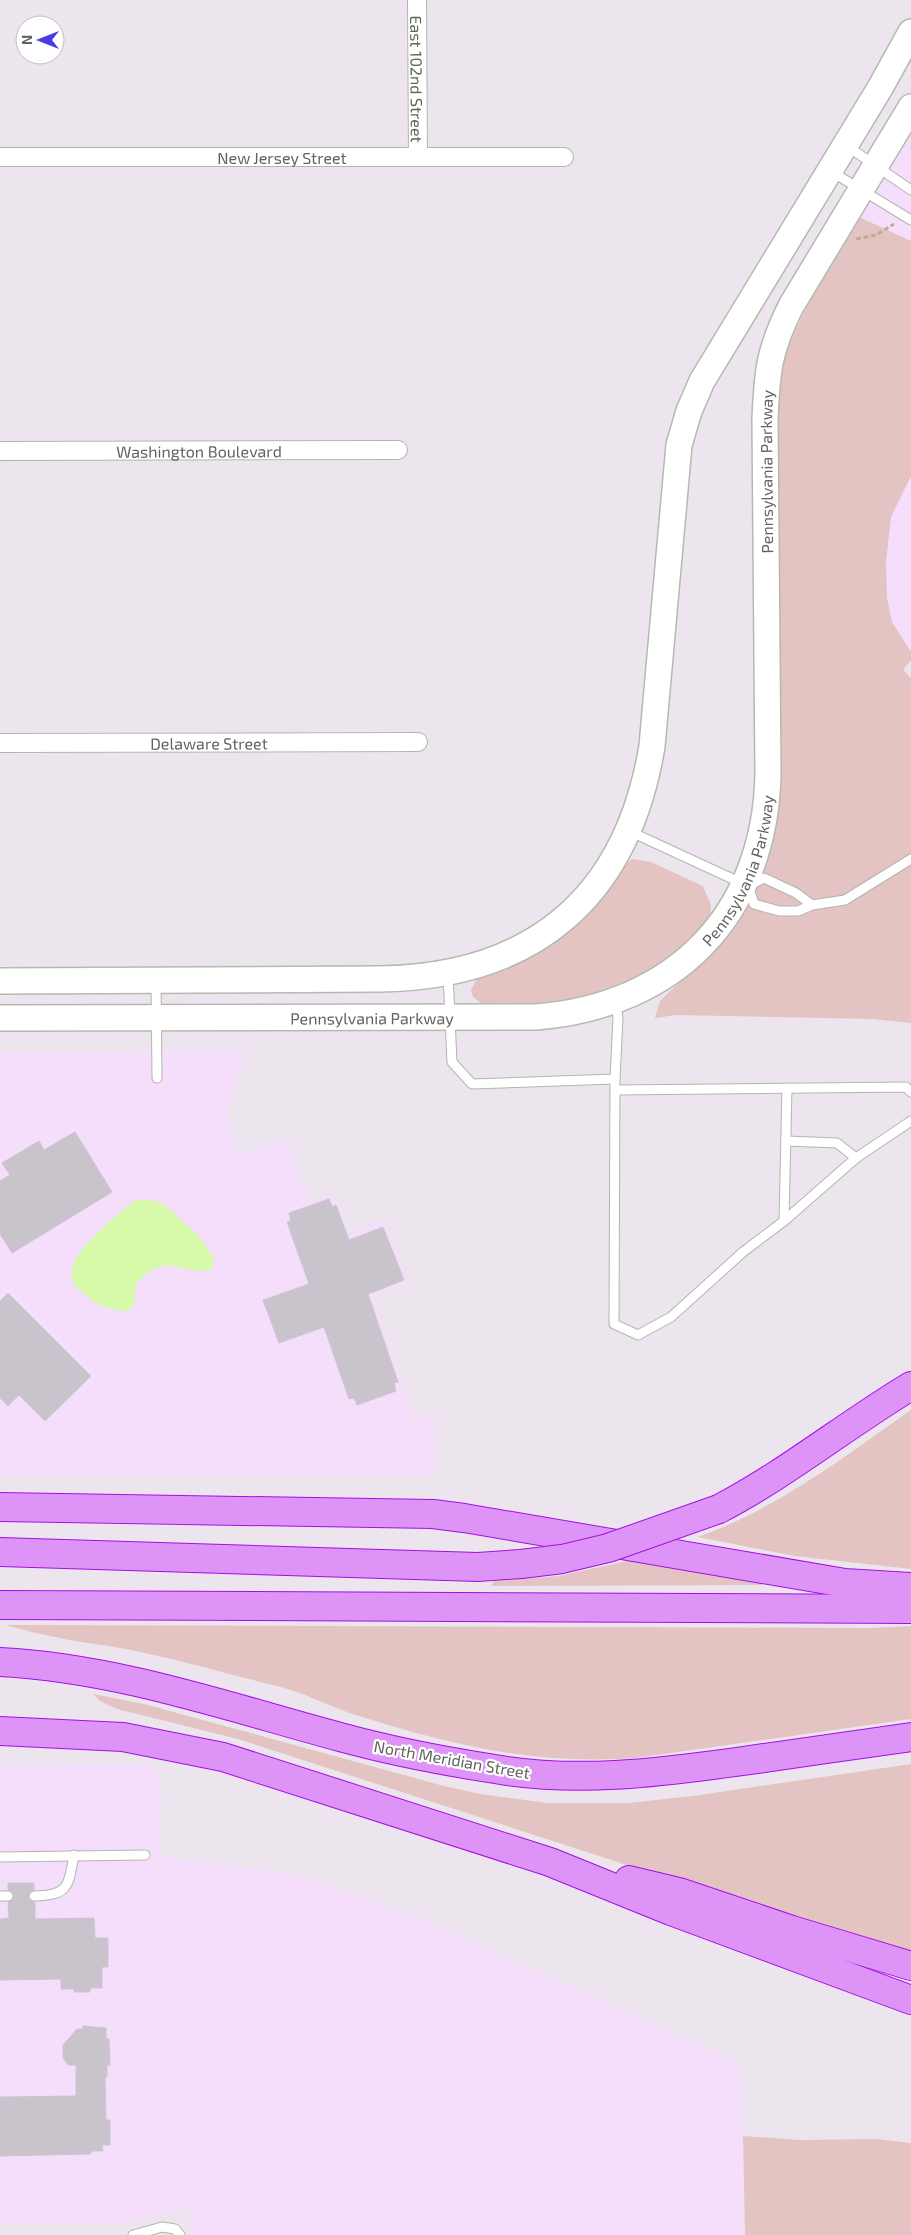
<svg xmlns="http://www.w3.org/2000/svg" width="911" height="2235" font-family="'Exo 2',sans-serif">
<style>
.commercial{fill:#f5ddfc}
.green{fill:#e4c3c3}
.water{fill:#d6faaa}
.building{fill:#c9c3cc;stroke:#cec4d3}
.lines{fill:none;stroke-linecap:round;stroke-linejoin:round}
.service-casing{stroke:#b2b6b0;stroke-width:11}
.minor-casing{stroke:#b2b6b0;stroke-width:20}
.secondary-casing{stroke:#b4b9b1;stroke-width:28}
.motorway-casing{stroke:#a40ee5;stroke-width:30}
.path{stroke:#c5a99d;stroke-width:3;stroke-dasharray:5 2.5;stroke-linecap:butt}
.service{stroke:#fff;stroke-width:9}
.minor{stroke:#fff;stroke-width:18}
.secondary{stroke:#fff;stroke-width:25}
.motorway{stroke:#de94f6;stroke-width:28}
.motorway-bridge-casing{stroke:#a40ee5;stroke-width:30;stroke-linecap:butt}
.motorway-bridge{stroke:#de94f6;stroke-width:28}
.labels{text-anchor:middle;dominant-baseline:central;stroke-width:4.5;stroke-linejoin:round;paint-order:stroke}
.street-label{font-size:16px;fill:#60645d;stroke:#fff}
</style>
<rect width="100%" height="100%" fill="#ece5ee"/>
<g class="commercial">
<path d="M911 135V241L859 217Z"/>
<path d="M911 476V652L892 622 887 598 886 562 891 517Z"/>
<path d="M246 1050 226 1116 238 1155 287 1139 311 1203 334 1195 349 1233 383 1220 408 1281 372 1295 412 1415H434L435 1475H0V1052Z"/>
<path d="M151 1764 161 1789 160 1856 295 1874 411 1914 741 2063 745 2235H191L190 2208 131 2223 0 2224V1766Z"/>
</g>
<g class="green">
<path d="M859 217 911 241V476L891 517 886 562 887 598 892 622 911 652V660L903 670 911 678V1023L872 1019 676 1015 655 1018 660 1001 733 930 775 828 779 769 780 506 775 387 777 369 811 298Z"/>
<path d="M632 859 651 862 703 886 711 905 710 916 702 930 652 972 586 998 555 1004 506 1007 482 1004 473 997 471 990 478 976C513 967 559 946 583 919 600 900 611 875 632 859Z"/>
<path d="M911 1410V1569L794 1556 698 1537C780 1507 841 1459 911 1410Z"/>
<path d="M636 1559 760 1581 762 1585 492 1586 493 1581 559 1576Z"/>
<path d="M5 1625 871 1628 911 1626V1719L636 1758C535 1765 455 1746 359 1716 332 1708 308 1694 281 1687 227 1674 174 1658 120 1648 101 1644 82 1643 64 1639 44 1635 24 1630 5 1625Z"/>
<path d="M93 1694 144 1704 444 1786 480 1794 548 1803H628L693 1796 911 1764V1957L238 1739 117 1709 100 1701Z"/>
<path d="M743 2136 800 2140 876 2139 911 2143V2235H745Z"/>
</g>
<path class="water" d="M136 1200H152L165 1205 201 1238 214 1259 212 1270 199 1271 165 1265 148 1272 136 1284 134 1306 125 1311C106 1308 95 1305 81 1291 78 1289 74 1285 73 1282 61 1256 119 1214 136 1200Z"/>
<g class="building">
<path d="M75 1132 112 1192 12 1253 0 1234V1181L10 1175 2 1163 39 1141 44 1150Z"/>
<path d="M329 1199 332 1207 336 1205 349 1240 383 1227 404 1280 368 1294 398 1382 394 1383 396 1391 357 1405 354 1398 349 1399 324 1327 279 1343 263 1300 309 1284 287 1222 291 1221 289 1213Z"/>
<path d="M8 1293 91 1376 45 1421 19 1395 8 1406 0 1398V1301Z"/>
<path d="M8 1883H34V1890L30 1891 28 1896 29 1900 35 1902V1919L94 1918 95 1938H108V1967H102V1988H90V1992H74V1989H61V1979L0 1980V1919L9 1918 8 1902 14 1896 13 1892 8 1890Z"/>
<path d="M83 2026 106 2028V2039H109L110 2065H107V2077H105L106 2120H110V2145H102L103 2151H91V2154L0 2156V2097L76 2096V2065H68L63 2058V2045L77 2029H83Z"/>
</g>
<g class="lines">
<g class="service-casing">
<g id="service">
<path d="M847 146 911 190"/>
<path d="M832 172 911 220"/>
<path d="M629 831 748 886 754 904 779 911H798L812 905 845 900 911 859"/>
<path d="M748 886 764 878 796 893 812 905"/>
<path d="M448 973 452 1062 472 1084 615 1079"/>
<path d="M156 981 157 1078"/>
<path d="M616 1002 618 1018 615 1079 614 1324 638 1335 671 1317 743 1252 784 1221 856 1158 911 1121"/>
<path d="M616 1090 906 1087 911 1092"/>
<path d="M786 1141 837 1143 856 1158"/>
<path d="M784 1221 787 1088"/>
<path d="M0 1857 145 1855"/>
<path d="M0 1896H8"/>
<path d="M34 1896C69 1895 68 1887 74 1855"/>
<path d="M133 2235 162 2227 175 2229 180 2235"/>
</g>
</g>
<g class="minor-casing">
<g id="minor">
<path id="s1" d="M417 0 418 157"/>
<path id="s2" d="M0 157H564"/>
<path id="s3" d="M0 451 398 450"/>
<path id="s4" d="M0 743 418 742"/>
</g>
</g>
<g class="secondary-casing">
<g id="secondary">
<path d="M0 981 379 979C533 977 627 898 652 746L679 445 689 411 702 381 880 88 911 32"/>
<path id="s5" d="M0 1018 536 1017C675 1006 765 915 768 774L765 419C767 371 769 350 791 306L911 107"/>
</g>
</g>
<g class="motorway-casing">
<g id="motorway">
<path d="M0 1507 433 1514 464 1518 845 1583 911 1587"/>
<path d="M719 1509C786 1474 846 1425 911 1386"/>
<path d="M0 1552 478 1567 521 1564"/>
<path d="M0 1605 911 1609"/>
<path d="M0 1662C117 1668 228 1707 340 1737 391 1751 443 1761 495 1769 576 1783 655 1773 736 1762 794 1754 853 1745 911 1737"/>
<path d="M0 1731 123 1737 223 1757 550 1862 671 1911 911 2000"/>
<path d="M629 1880 679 1892 792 1930 911 1966"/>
</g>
</g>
<path class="path" d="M856 239 876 235 894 224"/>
<use href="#service" class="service"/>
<use href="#minor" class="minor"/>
<use href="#secondary" class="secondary"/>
<use href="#motorway" class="motorway"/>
<g class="motorway-bridge-casing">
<path id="motorway-bridge" d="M521 1564 562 1559 608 1548 719 1509"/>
</g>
<use href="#motorway-bridge" class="motorway-bridge"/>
</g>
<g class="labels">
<g class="street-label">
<text stroke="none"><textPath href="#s1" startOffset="79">East 102nd Street</textPath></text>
<text stroke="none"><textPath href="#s2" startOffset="282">New Jersey Street</textPath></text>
<text stroke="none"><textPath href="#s3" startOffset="199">Washington Boulevard</textPath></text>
<text stroke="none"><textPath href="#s5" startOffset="1211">Pennsylvania Parkway</textPath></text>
<text stroke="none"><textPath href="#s4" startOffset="209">Delaware Street</textPath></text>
<text stroke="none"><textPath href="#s5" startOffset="806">Pennsylvania Parkway</textPath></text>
<text stroke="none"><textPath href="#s5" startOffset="372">Pennsylvania Parkway</textPath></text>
<text transform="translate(452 1759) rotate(10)">North Meridian Street</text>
</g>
</g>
<g transform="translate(40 40) rotate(270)"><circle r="24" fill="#ffffff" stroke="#bfc1be"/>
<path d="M0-4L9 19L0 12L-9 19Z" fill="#493bdf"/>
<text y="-8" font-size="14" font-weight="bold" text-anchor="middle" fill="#60645d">N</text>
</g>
</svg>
